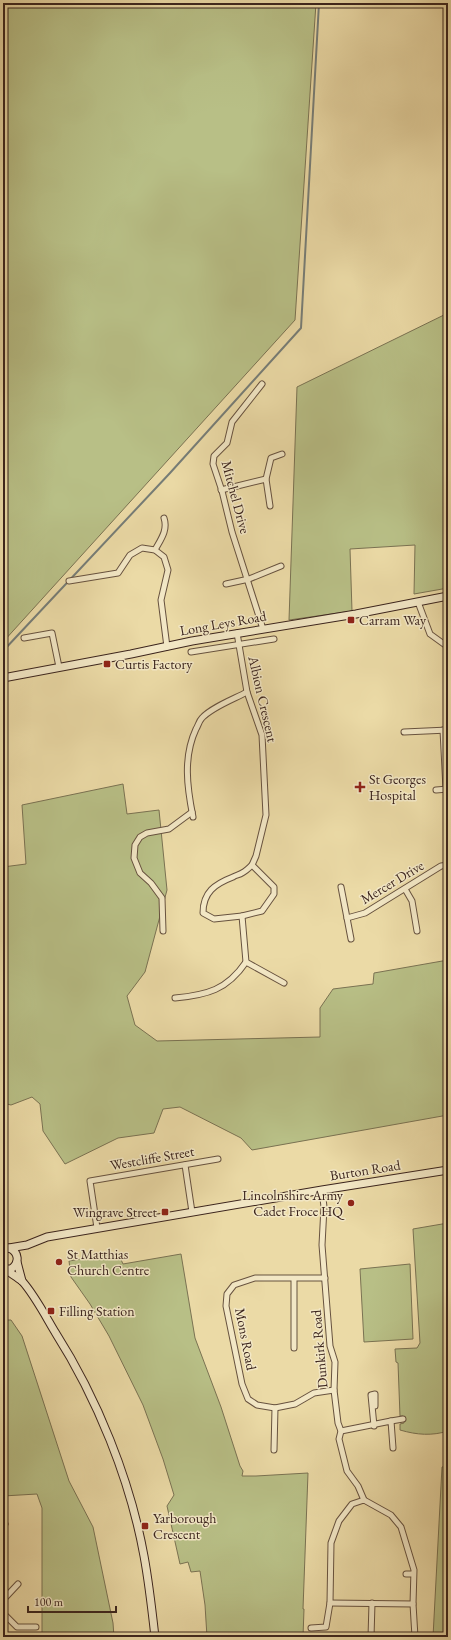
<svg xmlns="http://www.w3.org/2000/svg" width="451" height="1640" font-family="'EB Garamond',serif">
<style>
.green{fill:#b8bf86;stroke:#7a7252}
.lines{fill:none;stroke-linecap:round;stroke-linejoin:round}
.stream{stroke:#767d77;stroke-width:2}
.street-casing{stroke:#67523f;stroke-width:7}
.secondary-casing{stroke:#3b241d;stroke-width:9}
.street{stroke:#f2e7c5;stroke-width:5}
.secondary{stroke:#f2e7c5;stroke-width:7}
.poi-dot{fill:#8f2418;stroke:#f2e7c5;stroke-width:1.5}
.labels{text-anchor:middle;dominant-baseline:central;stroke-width:3;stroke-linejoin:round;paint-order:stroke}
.street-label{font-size:14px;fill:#3b241d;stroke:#f2e7c5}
.poi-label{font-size:14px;fill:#3b241d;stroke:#f2e7c5;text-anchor:start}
</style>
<rect width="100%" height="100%" fill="#ebdaa6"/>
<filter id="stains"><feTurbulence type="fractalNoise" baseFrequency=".005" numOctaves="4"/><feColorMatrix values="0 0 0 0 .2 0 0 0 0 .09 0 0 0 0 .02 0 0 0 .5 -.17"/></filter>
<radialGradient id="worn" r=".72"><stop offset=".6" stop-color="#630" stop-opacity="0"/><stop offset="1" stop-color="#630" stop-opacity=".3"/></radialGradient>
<g class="green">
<path d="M23 3H316L295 320 3 642V8Z"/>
<path d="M448 313V588L414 594 415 545 350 549 352 611 289 620 297 387Z"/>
<path d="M123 784 127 814 159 810 167 890 145 972 127 996 135 1025 157 1041 320 1037V1008L333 989 373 984 374 973 448 960V1115L252 1150 241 1138 180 1107 163 1109 154 1133 118 1138 65 1164 43 1131 40 1104 32 1097 11 1105 3 1103V867L26 864 22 805Z"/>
<path d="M448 1223V1431C432 1436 417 1435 400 1430V1424L404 1423 403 1416H400L398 1363 396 1362 395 1349 417 1348 420 1343 413 1229Z"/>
<path d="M118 1253 123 1264 181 1254 195 1338 221 1407 240 1466 243 1471 242 1476H256L308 1473 303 1609H304L303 1637H207L205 1605 200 1571 191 1572 188 1562 180 1564 167 1506 174 1495 163 1459 143 1405 109 1336 90 1304 71 1277 69 1261Z"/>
<path d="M410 1264 413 1339 364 1342 360 1269Z"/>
<path d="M3 1320H11L22 1336 69 1481 93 1527 113 1623 114 1637H42V1508L37 1494 3 1496Z"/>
<path d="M448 1466V1637H433L442 1467Z"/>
</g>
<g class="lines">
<path class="stream" d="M3 651 170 473 301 328 319 3"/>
<g class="street-casing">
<g id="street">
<path d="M262 384 232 422 227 443 214 456 213 464 222 491 232 532 263 629"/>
<path d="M266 479 271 458 282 454"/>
<path d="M221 490 266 479 270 506"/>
<path d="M155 550C161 539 168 530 164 518"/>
<path d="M69 581 118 573 130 555 142 548 155 550 164 557 168 570 161 600 167 647"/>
<path d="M226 584 249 579 281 566"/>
<path d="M418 602 430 634 448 647"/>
<path d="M237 633 247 692 262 735 266 815 256 856 252 865 274 887V894L262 911 242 916 246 962 284 983"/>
<path d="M24 638 52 633 59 667"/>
<path d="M191 652 274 639"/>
<path d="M443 730 446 789"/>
<path d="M404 732 448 730"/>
<path d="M436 790 448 789"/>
<path d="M193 817C187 787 183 757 196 729 198 726 199 721 202 718 212 707 234 699 247 692"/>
<path d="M341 887 347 918"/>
<path d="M405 889 412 901 417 931"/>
<path d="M242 916 214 919 203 913C203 892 215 884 233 877 236 875 239 875 242 873 246 871 249 868 252 865"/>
<path d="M163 931 162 898 151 883 140 873 134 858 135 845 140 837 147 833 169 829 192 812"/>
<path d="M351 939 347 918 365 913 441 866 448 865"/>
<path d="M175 998C207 995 227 990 246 962"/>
<path d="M185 1165 192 1212"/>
<path d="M322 1190 324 1207 322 1245 330 1346 335 1362 334 1390 338 1423 341 1431 339 1439 347 1471 358 1486 364 1500"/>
<path d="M97 1228 90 1181 218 1159"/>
<path d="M325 1278H255L234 1285 227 1294 226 1306 242 1384 248 1399 257 1405 275 1408 295 1404 314 1393 334 1390"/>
<path d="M294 1279V1348"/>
<path d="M372 1406H375V1394L371 1395 374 1426"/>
<path d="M391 1421 403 1419"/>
<path d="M341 1431 391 1421 393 1448"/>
<path d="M274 1450 275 1408"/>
<path d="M3 1526 5 1524"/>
<path d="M406 1574H413"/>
<path d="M3 1600 18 1584"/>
<path d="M330 1603 413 1604"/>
<path d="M3 1613 17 1627H36"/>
<path d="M311 1628 326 1627 330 1603 331 1543 339 1521 352 1504 364 1500 391 1515 401 1527 414 1570 413 1604 415 1637 422 1636"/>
<path d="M371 1637 372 1603"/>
</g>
</g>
<g class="secondary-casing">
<g id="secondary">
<path d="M3 678 131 654 192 641 356 614 448 596"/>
<path d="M3 1249 27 1245 47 1237 322 1190 448 1170"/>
<path d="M17 1262 22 1281"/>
<path d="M4 1269H11C20 1263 19 1252 9 1248"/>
<path d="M5 1269C10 1273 17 1277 22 1281 34 1294 46 1317 55 1332 97 1398 130 1479 144 1556 149 1583 152 1610 155 1637"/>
</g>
</g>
<use href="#street" class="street"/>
<use href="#secondary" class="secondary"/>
</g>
<g class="poi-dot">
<rect x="347" y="616" width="8" height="8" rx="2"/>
<rect x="103" y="660" width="8" height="8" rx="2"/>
<path d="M358 781h4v4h4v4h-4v4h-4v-4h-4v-4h4z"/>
<circle cx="351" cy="1203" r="4"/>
<rect x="161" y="1208" width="8" height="8" rx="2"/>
<circle cx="59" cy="1262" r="4"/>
<rect x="47" y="1307" width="8" height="8" rx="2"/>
<rect x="141" y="1522" width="8" height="8" rx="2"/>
</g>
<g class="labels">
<g class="street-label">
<text transform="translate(236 497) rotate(75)">Mitchel Drive</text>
<text transform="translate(223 623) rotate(-10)">Long Leys Road</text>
<text transform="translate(263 699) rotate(77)">Albion Crescent</text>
<text transform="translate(392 882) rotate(-31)">Mercer Drive</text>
<text transform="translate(152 1158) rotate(-10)">Westcliffe Street</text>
<text transform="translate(365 1170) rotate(-9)">Burton Road</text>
<text transform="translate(246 1339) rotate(79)">Mons Road</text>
<text transform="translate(319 1349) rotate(-95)">Dunkirk Road</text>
</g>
<g class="poi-label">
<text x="359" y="620">Carram Way</text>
<text x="115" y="664">Curtis Factory</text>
<text x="369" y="779">St Georges<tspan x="369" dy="16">Hospital</tspan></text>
<text x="343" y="1195" text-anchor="end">Lincolnshire Army<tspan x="343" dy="16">Cadet Froce HQ</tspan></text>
<text x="157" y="1212" text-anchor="end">Wingrave Street</text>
<text x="67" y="1254">St Matthias<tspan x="67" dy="16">Church Centre</tspan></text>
<text x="59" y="1311">Filling Station</text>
<text x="153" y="1518">Yarborough<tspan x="153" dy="16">Crescent</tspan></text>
</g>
</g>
<rect width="451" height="1640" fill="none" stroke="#ebdaa6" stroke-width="16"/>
<rect x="4" y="4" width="443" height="1632" fill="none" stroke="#3b241d" stroke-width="2"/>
<rect x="8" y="8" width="435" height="1624" fill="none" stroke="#3b241d"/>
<path d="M28 1606v6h88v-6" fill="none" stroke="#3b241d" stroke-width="2"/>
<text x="34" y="1606" font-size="12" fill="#3b241d" stroke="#f2e7c5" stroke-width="3" paint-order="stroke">100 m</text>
<rect width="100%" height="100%" filter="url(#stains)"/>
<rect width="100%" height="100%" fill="url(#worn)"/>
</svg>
